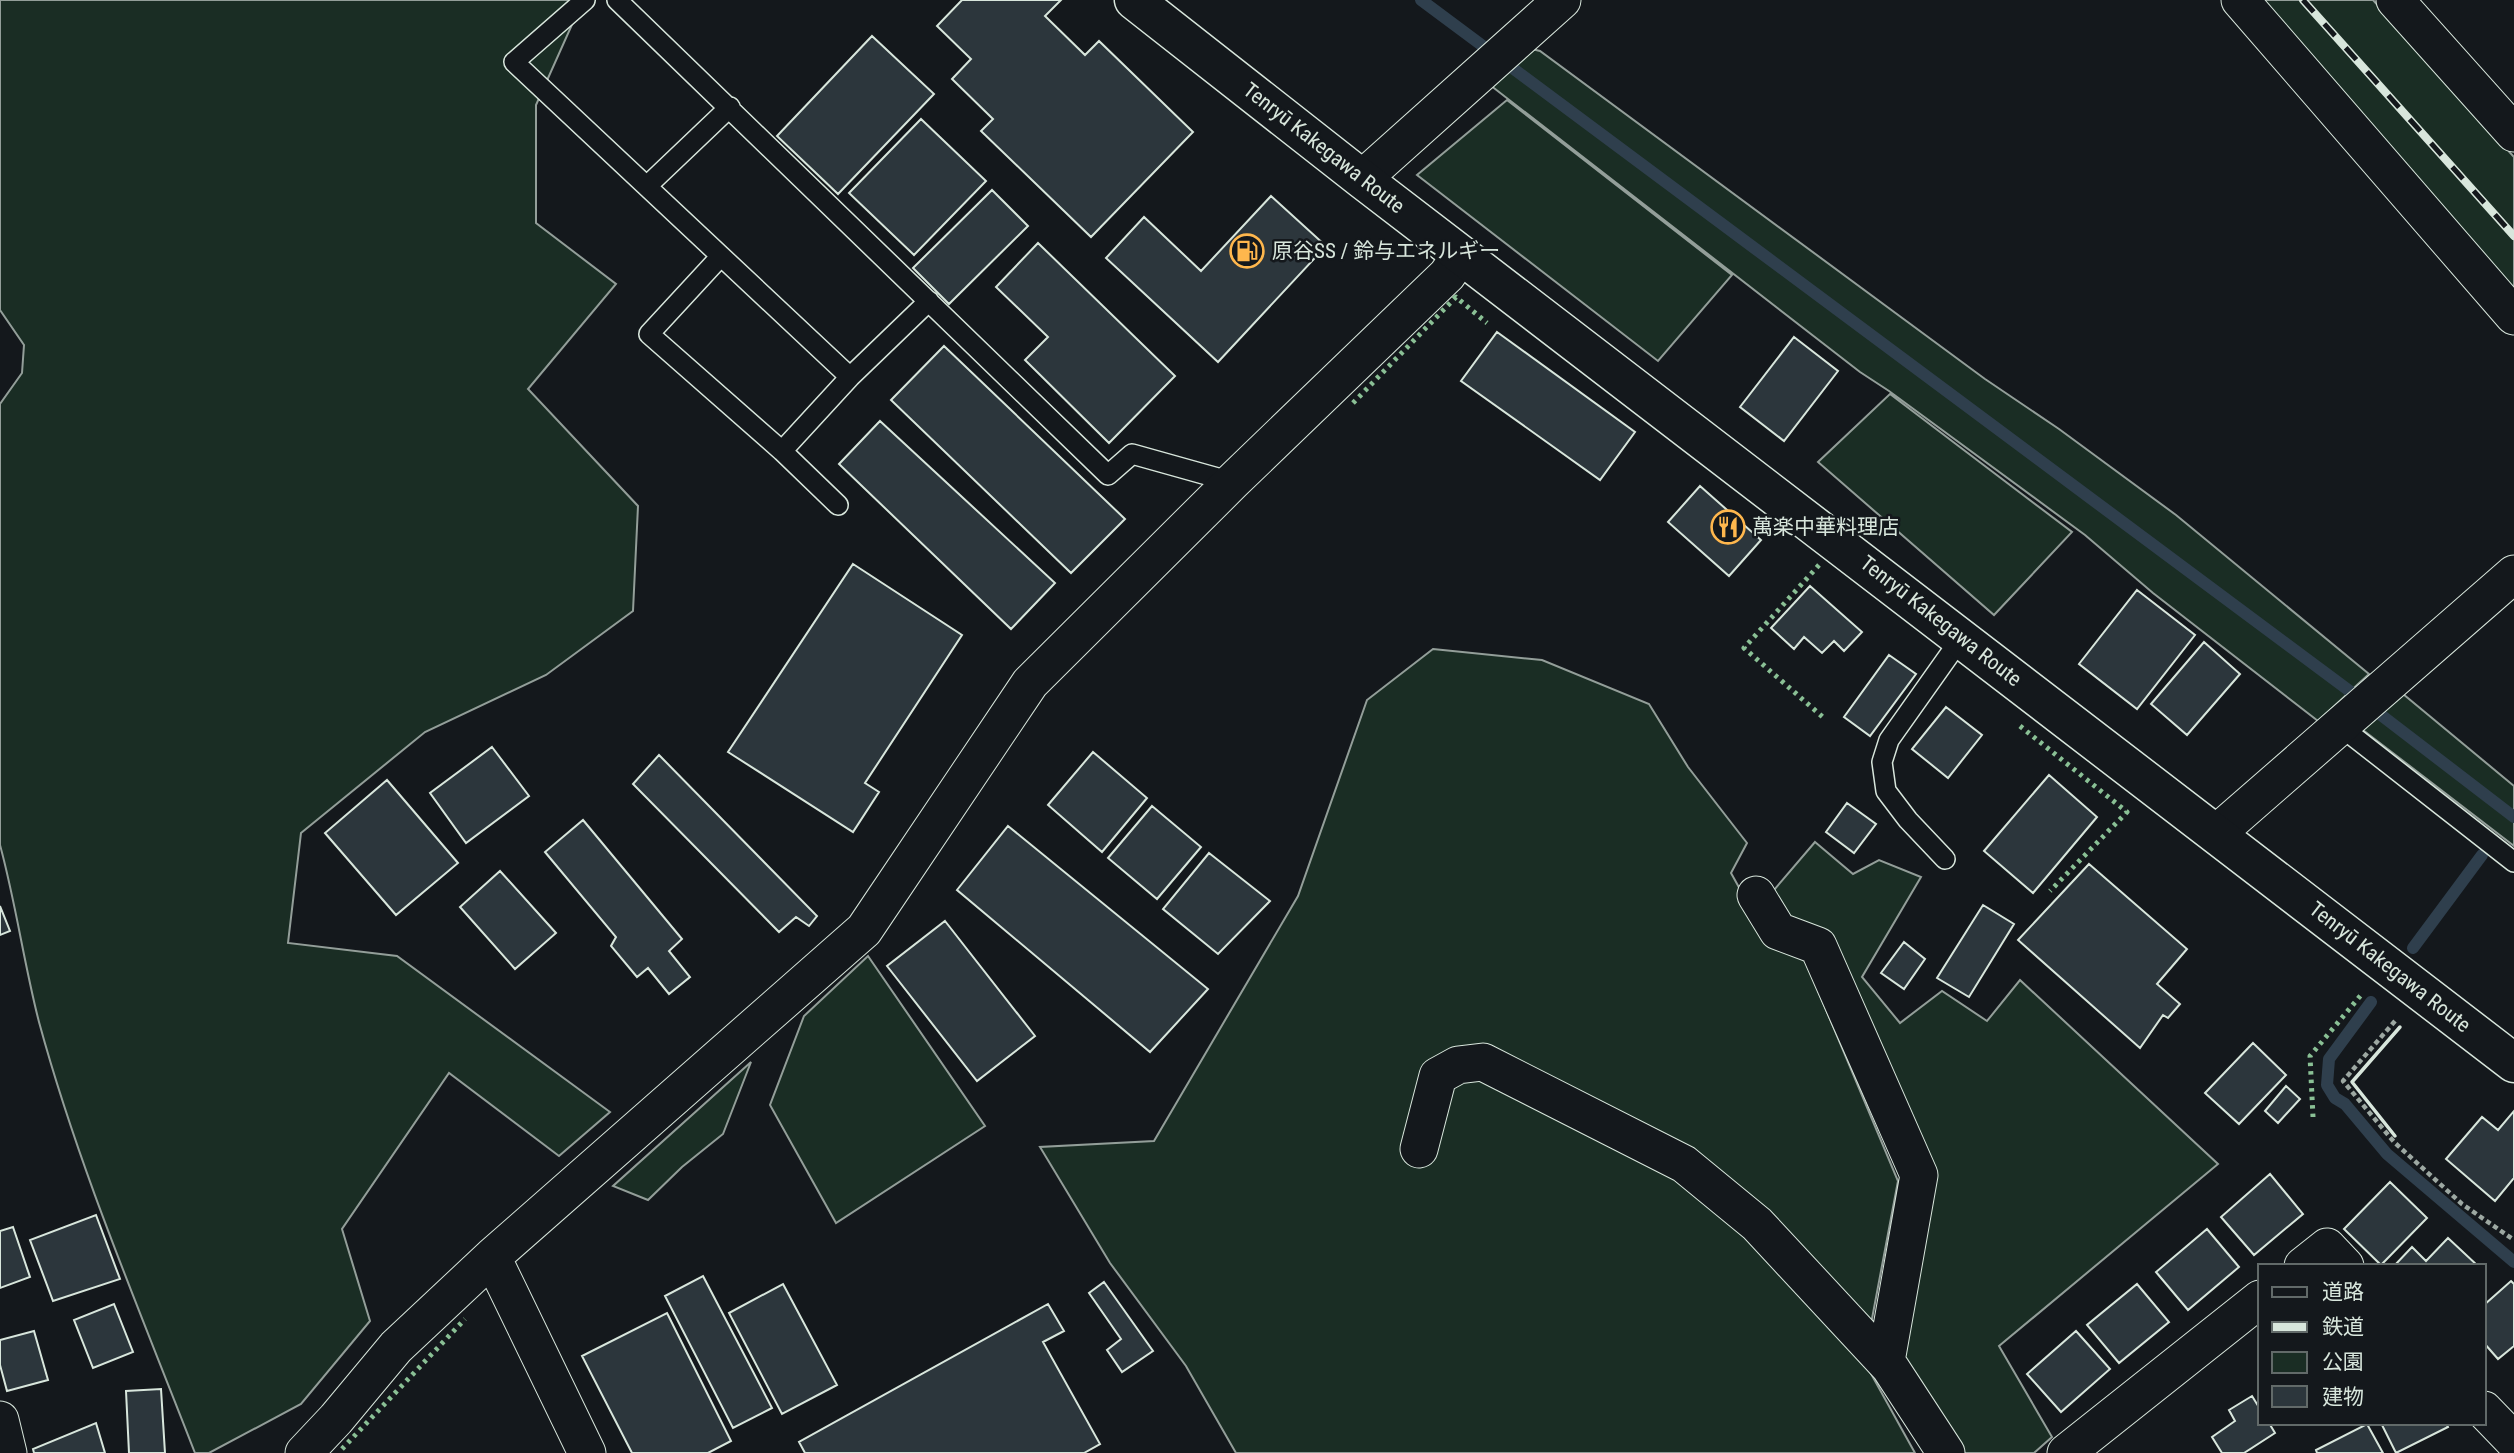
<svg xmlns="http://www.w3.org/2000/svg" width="2514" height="1453" viewBox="0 0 2514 1453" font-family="'Roboto Condensed','Noto Sans JP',sans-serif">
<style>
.green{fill:#1a2d24;stroke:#939e99;stroke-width:2}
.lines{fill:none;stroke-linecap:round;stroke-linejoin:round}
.stream{stroke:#2f3f4d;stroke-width:12}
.building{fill:#2c363c;stroke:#d8e6dc;stroke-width:2}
.lane-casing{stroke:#d8e6dc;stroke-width:22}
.street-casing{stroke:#d8e6dc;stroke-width:39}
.primary-casing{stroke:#d8e6dc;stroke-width:41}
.path{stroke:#9da8a2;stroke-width:4.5;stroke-dasharray:5 3.5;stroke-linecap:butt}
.lane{stroke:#14181c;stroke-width:19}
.street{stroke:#14181c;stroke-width:37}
.primary{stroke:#14181c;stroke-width:38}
.rail-casing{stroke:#d8e6dc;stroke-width:8}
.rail{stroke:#14181c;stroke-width:5;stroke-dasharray:16;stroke-linecap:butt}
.hedge{stroke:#8ac095;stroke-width:5;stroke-dasharray:3.5 5;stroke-linecap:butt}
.wall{stroke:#d8e6dc;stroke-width:3.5}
.labels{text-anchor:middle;stroke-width:5;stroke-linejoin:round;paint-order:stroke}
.street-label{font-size:21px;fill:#d8e6dc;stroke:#14181c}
.poi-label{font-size:21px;fill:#d8e6dc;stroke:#14181c;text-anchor:start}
</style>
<rect width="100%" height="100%" fill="#14181c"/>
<path class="green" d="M0 0H583L536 105V223L616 284 528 389 638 506 633 611 546 675 425 732 301 833 288 943 397 956 610 1112 559 1156 449 1073 342 1229 370 1321 301 1404 209 1453H195C140 1311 79 1169 39 1022 24 964 16 904 0 845V404L22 373 24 345 0 310Z
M2253 0H2373L2514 157V297Z
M1528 48 1540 51 1985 379 2059 429 2176 515 2369 674 2318 721 2153 593 2085 535 1889 391 1860 372 1490 85Z
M1507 100 1732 275 1658 361 1417 175Z
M1890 394 2072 532 1994 615 1818 462Z
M1433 649 1542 660 1649 704 1688 767 1747 843 1731 873 1761 927 1806 962 1898 1181 1864 1361 1915 1453H1236L1186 1366 1110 1263 1040 1147 1154 1141 1298 896 1367 700Z
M2397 689 2514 786V846L2359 727Z
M1815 842 1853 874 1879 860 1921 877 1862 977 1900 1023 1942 991 1987 1021 2020 980 2218 1164 1999 1346 2052 1437 2034 1453H1946L1886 1361 1924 1158 1818 947 1762 904Z
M868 956 985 1126 836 1223 770 1105 804 1016Z
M751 1062 723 1134 682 1167 648 1200 613 1186Z"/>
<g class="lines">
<path class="stream" d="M1421 0 2351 692 2514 817
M2413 948 2482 855
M2371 1002 2329 1059 2327 1085 2335 1098 2345 1104 2387 1154 2514 1262"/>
</g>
<path class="building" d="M962 0H1061L1045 16 1085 55 1099 41 1193 132 1091 237 981 131 993 119 952 79 971 59 937 26Z
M872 36 934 94 838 194 777 136Z
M921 119 986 181 914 255 849 193Z
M992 190 1028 226 949 304 913 268Z
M1271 196 1326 246 1218 362 1106 258 1144 217 1201 271Z
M1038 243 1175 376 1109 443 1025 360 1048 337 996 287Z
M1497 332 1635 432 1600 480 1461 381Z
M1794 337 1838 371 1784 441 1740 407Z
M944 346 1125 519 1071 573 891 400Z
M880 421 1055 583 1011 629 839 464Z
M1700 486 1761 540 1729 576 1668 522Z
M853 564 962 635 865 783 879 792 853 832 728 752Z
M1810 586 1862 632 1844 651 1834 641 1822 653 1804 637 1794 649 1771 628Z
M2137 590 2195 635 2137 709 2079 664Z
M2204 642 2240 674 2187 735 2151 704Z
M1889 655 1916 674 1870 736 1844 717Z
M1946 707 1982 735 1948 778 1912 749Z
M492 747 529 796 466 843 430 793Z
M1093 752 1147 798 1102 852 1048 805Z
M659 755 817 916 809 926 796 917 779 932 633 784Z
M2049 775 2097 817 2033 893 1984 851Z
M387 780 458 863 396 915 325 833Z
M1847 803 1876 824 1854 853 1826 832Z
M1152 806 1201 847 1157 899 1108 858Z
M583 820 682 939 669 951 690 977 669 994 648 968 637 977 611 946 616 937 545 852Z
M1008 826 1208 989 1150 1052 957 890Z
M1209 853 1270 901 1218 954 1163 909Z
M2089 864 2187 949 2157 984 2180 1004 2168 1018 2163 1015 2140 1048 2018 940Z
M500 871 556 933 515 969 460 907Z
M1983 905 2014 924 1969 997 1937 978Z
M0 906 10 931 0 935Z
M945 921 1035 1036 977 1081 887 966Z
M1904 942 1925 959 1904 989 1881 973Z
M2253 1043 2286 1075 2239 1124 2205 1093Z
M2286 1086 2300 1099 2278 1123 2265 1111Z
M2514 1111V1178L2495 1201 2446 1159 2482 1117 2498 1130Z
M2270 1174 2303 1214 2254 1255 2221 1217Z
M2390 1182 2427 1218 2381 1265 2344 1229Z
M96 1215 120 1279 53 1301 30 1240Z
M13 1227 30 1277 0 1288V1231Z
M2207 1229 2239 1267 2188 1310 2156 1272Z
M2448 1238 2478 1266H2394L2412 1247 2426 1261Z
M703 1276 772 1408 733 1428 665 1296Z
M2511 1281 2514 1284V1346L2498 1359 2484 1343V1305Z
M1104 1282 1153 1351 1122 1372 1107 1350 1121 1339 1089 1293Z
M783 1284 837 1385 782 1414 729 1313Z
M2137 1284 2169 1322 2119 1363 2087 1325Z
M114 1304 133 1352 93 1368 74 1320Z
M1048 1304 1064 1331 1043 1342 1100 1444 1084 1453H805L799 1442Z
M667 1313 731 1441 708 1453H632L582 1356Z
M34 1331 48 1380 7 1391 0 1365V1340Z
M2076 1331 2110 1369 2061 1412 2027 1374Z
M161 1389 165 1453H129L126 1391Z
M2252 1396 2260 1409V1423H2269L2275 1433 2244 1453H2222L2212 1437 2235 1421 2229 1410Z
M96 1423 105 1453H34L33 1449Z
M2381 1423H2446L2448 1427 2396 1453Z
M2367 1424 2383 1453H2317L2316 1450Z"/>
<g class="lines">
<defs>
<path id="lane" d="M585 0 514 62 850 377 929 301
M617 0 1108 475 1132 454 1232 482
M647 186 730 107
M721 256 649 334 782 451 850 377
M782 451 838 505
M2340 726 2514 862
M1945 859 1908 820 1886 791 1882 762 1889 740 1962 637"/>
<path id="street" d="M2240 0 2514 316
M2395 0 2514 133
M1362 179 1562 0
M2216 834 2514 574
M1756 895 1778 931 1818 946 1919 1175 1886 1361 1946 1453
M1419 1149 1438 1076 1458 1065 1483 1062 1684 1164 1757 1224 1889 1366
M492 1257 587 1453
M2303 1266 2327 1247 2345 1266
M2484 1410 2514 1441
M0 1420 8 1453
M304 1453 336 1419 396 1347 492 1257 864 930 1030 683 1232 482 1447 275 1461 255
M2066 1453 2260 1299"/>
<path id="primary" d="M1134 0 1362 179 2514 1063"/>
</defs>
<use href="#lane" class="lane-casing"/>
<use href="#street" class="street-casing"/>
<use href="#primary" class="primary-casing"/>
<path class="path" d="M2395 1021 2343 1081 2394 1142 2462 1204 2514 1240"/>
<use href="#lane" class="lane"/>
<use href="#street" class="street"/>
<use href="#primary" class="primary"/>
<defs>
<path id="rail" d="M2303 0 2514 236"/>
</defs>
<use href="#rail" class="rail-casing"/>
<use href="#rail" class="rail"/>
<path class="hedge" d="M1353 403 1456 297 1487 323
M1819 565 1744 648 1825 719
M2020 726 2127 812 2050 891
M2313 1117 2310 1056 2361 995
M342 1449 465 1319"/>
<path class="wall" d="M2395 1136 2352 1082 2400 1027"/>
</g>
<defs>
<symbol id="fuel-ring" viewBox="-11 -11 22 22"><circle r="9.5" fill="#14181c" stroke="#ffb74d" stroke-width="1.5"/><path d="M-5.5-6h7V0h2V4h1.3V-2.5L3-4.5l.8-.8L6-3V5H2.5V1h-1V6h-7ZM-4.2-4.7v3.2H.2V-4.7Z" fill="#ffb74d"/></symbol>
<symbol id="restaurant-ring" viewBox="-11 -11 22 22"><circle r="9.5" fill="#14181c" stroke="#ffb74d" stroke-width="1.5"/><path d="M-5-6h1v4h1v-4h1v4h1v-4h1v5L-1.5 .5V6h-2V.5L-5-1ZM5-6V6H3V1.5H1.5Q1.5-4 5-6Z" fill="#ffb74d"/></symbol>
</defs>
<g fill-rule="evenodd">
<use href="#fuel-ring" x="1228" y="232" width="38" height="38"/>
<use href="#restaurant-ring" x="1709" y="508" width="38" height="38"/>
</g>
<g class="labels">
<g class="street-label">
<text transform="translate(1324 148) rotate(38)" y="7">Tenryū Kakegawa Route</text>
<text transform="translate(1941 621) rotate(38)" y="7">Tenryū Kakegawa Route</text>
<text transform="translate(2390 967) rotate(38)" y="7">Tenryū Kakegawa Route</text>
</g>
<g class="poi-label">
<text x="1272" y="258">原谷SS / 鈴与エネルギー</text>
<text x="1752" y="534">萬楽中華料理店</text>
</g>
</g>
<rect x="2258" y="1264" width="228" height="161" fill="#14181c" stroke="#626a69" stroke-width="2"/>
<rect x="2272" y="1287" width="35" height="10" fill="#14181c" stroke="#626a69" stroke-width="2"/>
<text x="2322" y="1299" font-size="21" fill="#d8e6dc">道路</text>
<rect x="2272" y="1322" width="35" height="10" fill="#d8e6dc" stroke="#626a69" stroke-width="2"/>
<text x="2322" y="1334" font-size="21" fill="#d8e6dc">鉄道</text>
<rect x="2272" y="1352" width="35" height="21" fill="#1a2d24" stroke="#626a69" stroke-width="2"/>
<text x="2322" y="1369" font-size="21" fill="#d8e6dc">公園</text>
<rect x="2272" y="1386" width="35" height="21" fill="#2c363c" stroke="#626a69" stroke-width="2"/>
<text x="2322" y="1404" font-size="21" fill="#d8e6dc">建物</text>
</svg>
